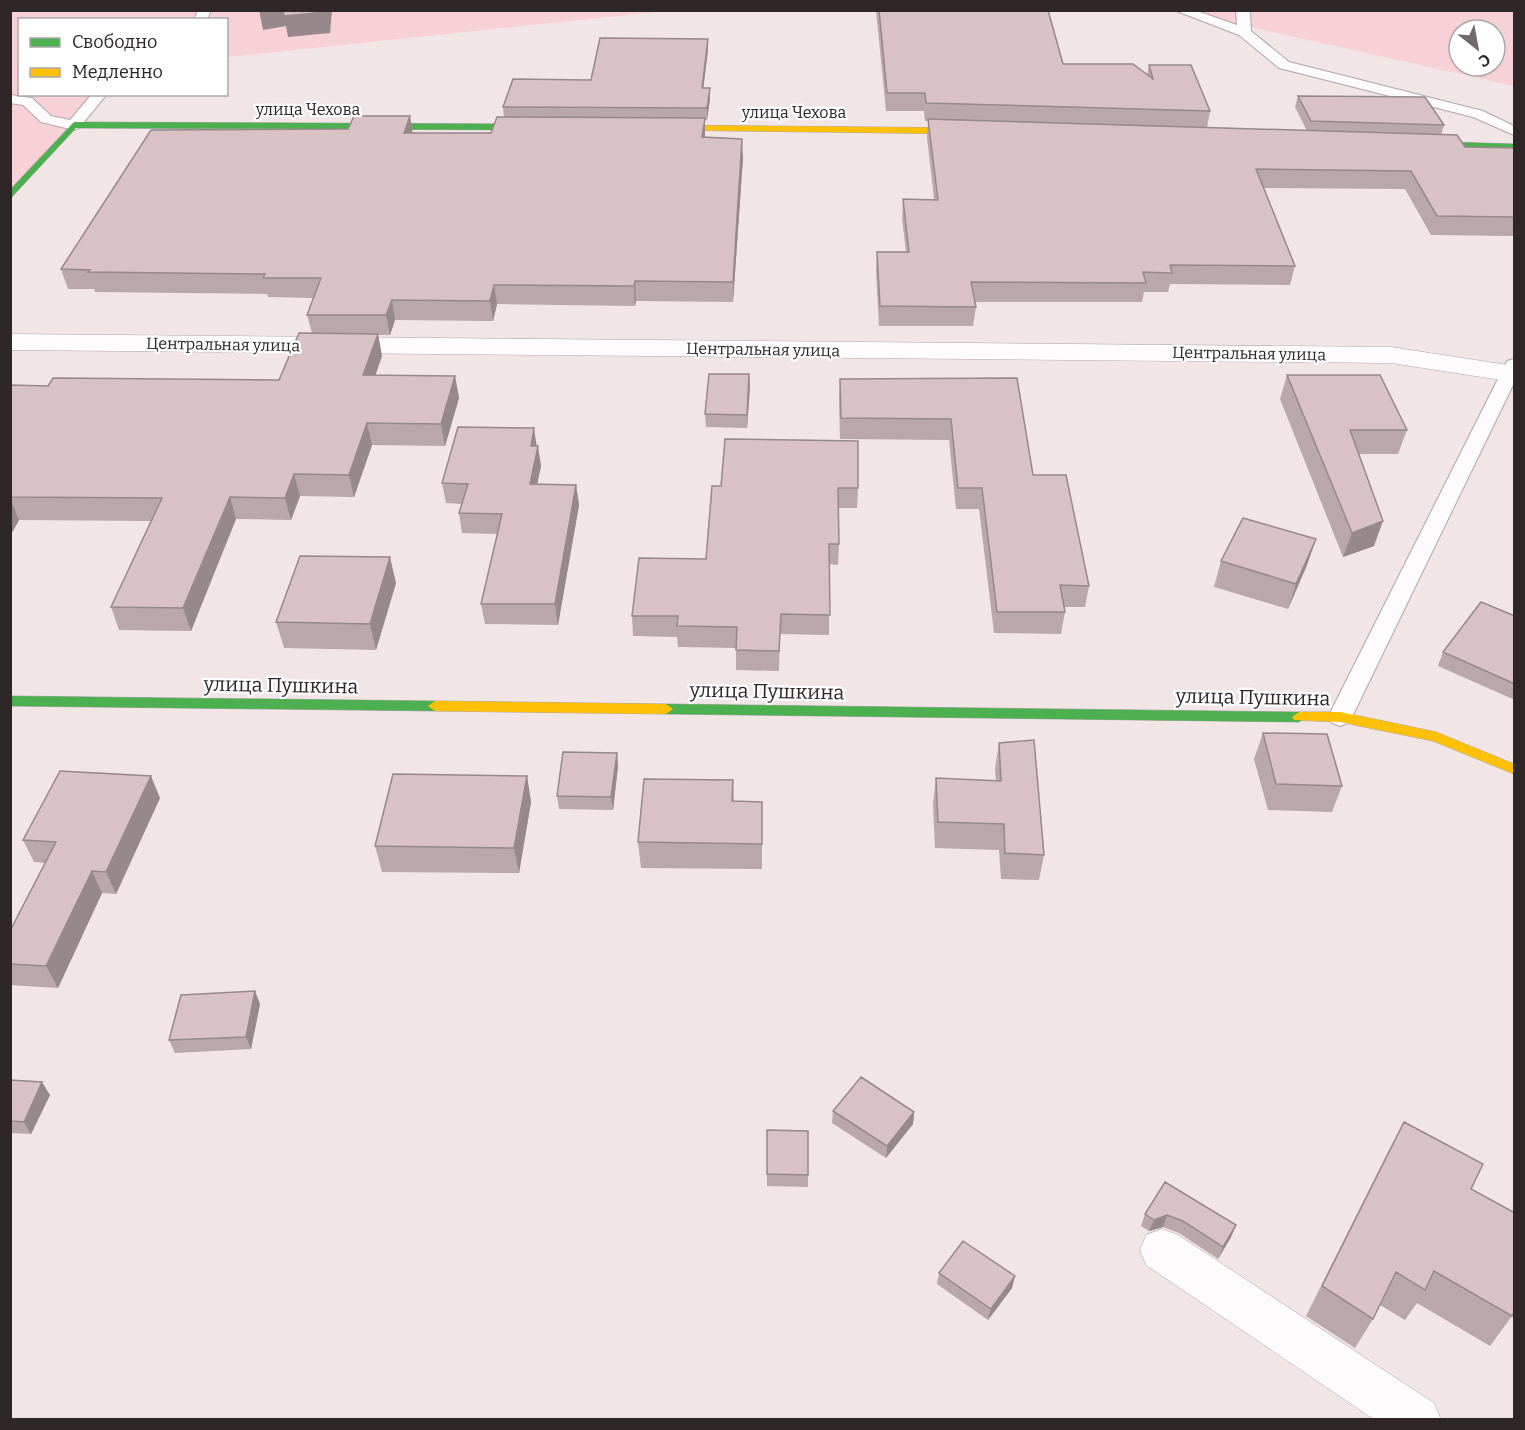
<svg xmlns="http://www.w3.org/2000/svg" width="1525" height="1430" viewBox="0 0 1525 1430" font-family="Bitter,serif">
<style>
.green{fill:#f8d1d6;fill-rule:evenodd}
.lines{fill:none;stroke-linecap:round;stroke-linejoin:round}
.lane-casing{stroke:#b0a6a7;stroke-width:2}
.street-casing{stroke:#b0a6a7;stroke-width:1}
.fast-casing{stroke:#b0a6a7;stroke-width:1}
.slow-casing{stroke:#b0a6a7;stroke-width:1}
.lane{fill:#fdfbfb;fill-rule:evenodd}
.street{fill:#fdfbfb;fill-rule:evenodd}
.fast{fill:#4caf50;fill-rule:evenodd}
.slow{fill:#ffc107;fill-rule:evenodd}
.wall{fill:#baa7a9}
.shaded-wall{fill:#97888a}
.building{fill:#d8c2c5;stroke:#97888a;stroke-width:1.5}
.labels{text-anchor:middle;stroke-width:4.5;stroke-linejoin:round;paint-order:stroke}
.far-street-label{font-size:16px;fill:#2e2627;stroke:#fff}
.street-label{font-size:20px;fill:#2e2627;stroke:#fff}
</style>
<rect width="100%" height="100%" fill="#f1e5e6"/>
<path class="green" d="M11 11H666L227 57 226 20H20V94L94 95 11 194Z
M1178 11H1514V86ZM1459 30H1495V66H1459Z"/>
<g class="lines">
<defs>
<path id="lane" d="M198 10H211L207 20H194Z
M1174 10H1194L1237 25 1236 10H1250L1251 31 1289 62 1483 111 1514 126V135L1473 117 1279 68 1239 35Z
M92 94H107L79 128 74 130 41 122 23 105 10 103V95L32 98 51 116 70 120Z
M1514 359V383L1352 717 1348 723 1340 726 1332 723 1328 717 1505 365 1507 361Z"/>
<path id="street" d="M10 334 1391 347 1514 366V382L1391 363 10 350Z
M1162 1229 1178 1235 1434 1403 1441 1420H1375L1146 1265 1140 1250 1146 1235Z"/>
<path id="fast" d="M74 122 538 124 542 127 538 130 76 128 10 199V190Z
M1420 141 1514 144V149L1417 146 1416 144Z
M10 696 435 701 442 706 435 711 10 706Z
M666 704 1299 712 1306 717 1299 722 666 714 659 709Z"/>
<path id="slow" d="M662 125 973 128 977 131 973 134 659 130 658 128Z
M435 701 666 704 673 709 666 714 435 711 428 706Z
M1299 712H1340L1436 732 1514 764V774L1433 741 1340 722 1294 720 1292 717Z"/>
</defs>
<use href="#lane" class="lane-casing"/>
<use href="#street" class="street-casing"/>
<use href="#fast" class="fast-casing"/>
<use href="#slow" class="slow-casing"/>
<use href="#lane" class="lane"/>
<use href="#street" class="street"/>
<use href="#fast" class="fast"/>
<use href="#slow" class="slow"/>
</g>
<path class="wall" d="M876 10H1048L1063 64 1147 75 1149 65 1210 111 1207 128 1307 131 1295 107 1298 96 1444 125 1441 135 1465 147 1515 148V236L1431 235 1405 189 1263 188 1295 266 1290 285 1170 284 1168 292H1144L1142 302H975L976 307 973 326H879L876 271 877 252H906L902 218 903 199H934L927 137 928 121H925L924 111H886Z
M708 39V50L703 88 710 99 707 120H705V137L743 158 733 302 636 301 635 306 497 304 493 321 395 320 390 335H378L382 356 375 375 455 376 459 398 445 446 372 445 354 497 300 496 291 520 236 519 191 631 119 630 111 607 151 521 19 520 10 536V385L48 386 279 380 312 333 307 315 314 298 268 297 267 294 95 292 94 289H68L61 269 413 133H491L504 117 503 107 591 80Z
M1287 375 1407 430 1398 454H1359L1374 546 1343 557 1280 399Z
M1017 378 1033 475 1089 586 1085 607H1064L1065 612 1061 634 994 633 979 509H956L949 440 840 439 839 400 840 379Z
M750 386 747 428 706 427 705 414Z
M536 446 541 466 537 484 576 485 579 505 558 625 485 624 481 604 497 534 462 533 459 513 462 504 446 503 442 483Z
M712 486 858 488 857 508H838L839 544 838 565 829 564V635L780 634 779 671 736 670V648L678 647 677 637 633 636 632 616 706 559Z
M1316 539 1307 565 1288 609 1214 587 1221 561Z
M396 583 376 650 284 648 276 622Z
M1515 616V700L1438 666 1443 652Z
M1263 733 1342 786 1332 812 1268 810 1254 759Z
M999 743 1044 855 1039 880 1001 879 999 850 935 848 933 804 936 778 996 781 995 769Z
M617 753 618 766 613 810 559 809 557 796Z
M527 776 531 802 519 873 382 872 375 846Z
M733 780 734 801 762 827V869L641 868 638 842Z
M160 798 116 894 102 893 58 988 10 985V931L45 863 34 862 23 840Z
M260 1004 251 1049 175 1053 169 1040Z
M10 1080 50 1095 31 1134 10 1133Z
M833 1111 914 1112 913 1124 886 1158 832 1123Z
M1404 1122 1471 1189 1512 1316 1490 1346 1417 1303 1405 1320 1380 1305 1373 1319 1355 1348 1306 1316 1387 1154Z
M767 1130 808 1175V1187L767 1186Z
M1165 1182 1236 1225 1231 1237 1218 1259 1179 1233 1163 1227 1149 1231 1141 1226 1145 1214Z
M939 1273 1015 1276 1012 1288 988 1320 937 1284Z"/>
<path class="shaded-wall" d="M259 10H332L330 33 288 37 286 26 263 30Z
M708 39V50L702 99V88Z
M710 88V99L707 120V108Z
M410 116 413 135 404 133Z
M705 118V136L702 156V137Z
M742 139 743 158 733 302V282Z
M635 281 636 301 635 306 634 286Z
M494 285 497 304 493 321 490 301Z
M392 300 395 320 390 335 386 315Z
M378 334 382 356 368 397 363 375Z
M749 374 750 386 747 428V415Z
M455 376 459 398 445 446 441 424Z
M367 423 372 445 354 497 349 475Z
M534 428 537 448 531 446Z
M538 446 541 466 533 504 530 484Z
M294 474 300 496 291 520 285 498Z
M576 485 579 505 558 625 555 604Z
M230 497 236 519 191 631 183 608Z
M10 499 19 520 10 536Z
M1383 521 1374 546 1343 557 1352 533Z
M1316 539 1307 565 1288 609 1296 584Z
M390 557 396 583 376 650 370 624Z
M617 753 618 766 613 810 611 797Z
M151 776 160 798 116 894 106 872Z
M527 776 531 802 519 873 514 848Z
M92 871 102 893 58 988 46 966Z
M255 991 260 1004 251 1049 246 1037Z
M42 1082 50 1095 31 1134 24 1122Z
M914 1112 913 1124 886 1158 887 1146Z
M1167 1215 1163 1227 1149 1231 1154 1220Z
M1236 1225 1231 1237 1218 1259 1223 1247Z
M1015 1276 1012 1288 988 1320 991 1309Z"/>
<path class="building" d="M283 10H326V12L284 16Z
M879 10H1048L1063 64H1133L1153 79 1149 65H1191L1210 111 926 103 925 93H887Z
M600 38 708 39 702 88H710L707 108 503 107 513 79 591 80Z
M1298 96 1425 97 1444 125 1311 121Z
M354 116H410L404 133H491L497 117 705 118 702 137 742 139 733 282 635 281 634 286 494 285 490 301 392 300 386 315H307L321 278H263L265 274 88 272 90 270 61 269 151 130 348 129Z
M928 119 1457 135 1465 147 1515 148V217L1437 216 1411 171 1256 169 1295 266 1170 265 1172 273 1143 272 1146 283 971 282 976 307 880 306 877 252H909L903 199 938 200Z
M299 333 378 334 363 375 455 376 441 424 367 423 349 475 294 474 285 498 230 497 183 608 111 607 162 498 10 497V385L48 386 53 378 279 380Z
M709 374H749L747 415 705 414Z
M1287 375H1380L1407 430H1350L1383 521 1352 533Z
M1017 378 1033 475H1066L1089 586 1060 585 1065 612H997L982 488H958L951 419 841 418 840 379Z
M458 427 534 428 531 446H538L530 484 576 485 555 604H481L502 514 459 513 468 484 442 483Z
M725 439 858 441V488H838L839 544H829L830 615 781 614 779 651 736 650 737 627 677 626 678 616H632L639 558 706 559 712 486H721Z
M1243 518 1316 539 1296 584 1221 561Z
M300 556 390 557 370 624 276 622Z
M1481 602 1515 616V684L1443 652Z
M1263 733 1327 734 1342 786 1276 784Z
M1034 740 1044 855 1005 853 1004 824 938 822 936 778 1001 781 999 743Z
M563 752 617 753 611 797 557 796Z
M60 771 151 776 106 872 92 871 46 966 10 964V931L56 842 23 840Z
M393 774 527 776 514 848 375 846Z
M644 779 733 780 732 801 762 802V844L638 842Z
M255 991 246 1037 169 1040 181 995Z
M861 1077 914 1112 887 1146 833 1111Z
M10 1080 42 1082 24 1122 10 1121Z
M1404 1122 1483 1164 1471 1189 1515 1213V1311L1512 1316 1434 1271 1425 1290 1396 1272 1373 1319 1322 1286Z
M767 1130 808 1131V1175L767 1174Z
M1165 1182 1236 1225 1223 1247 1183 1221 1167 1215 1154 1220 1145 1214Z
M963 1241 1015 1276 991 1309 939 1273Z"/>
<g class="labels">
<g class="far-street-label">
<text x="308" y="115">улица Чехова</text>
<text x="794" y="118">улица Чехова</text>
<text transform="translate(223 344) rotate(1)" y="6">Центральная улица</text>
<text transform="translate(763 349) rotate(1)" y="6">Центральная улица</text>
<text transform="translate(1249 353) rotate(1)" y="6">Центральная улица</text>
</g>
<g class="street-label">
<text transform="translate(281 685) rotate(1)" y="7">улица Пушкина</text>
<text transform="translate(767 691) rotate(1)" y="7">улица Пушкина</text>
<text transform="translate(1253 697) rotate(1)" y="7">улица Пушкина</text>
</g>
</g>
<rect width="1525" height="1430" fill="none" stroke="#2e2627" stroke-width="24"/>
<rect x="18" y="18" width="210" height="78" fill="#ffffff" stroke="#aba8a9" stroke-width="1.5"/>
<rect x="30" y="38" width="30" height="9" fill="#4caf50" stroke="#aba8a9" stroke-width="1.5"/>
<text x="72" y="48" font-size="18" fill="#2e2627">Свободно</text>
<rect x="30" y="68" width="30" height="9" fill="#ffc107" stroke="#aba8a9" stroke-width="1.5"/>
<text x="72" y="78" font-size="18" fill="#2e2627">Медленно</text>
<g transform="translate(1477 48) rotate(149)"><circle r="28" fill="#ffffff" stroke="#aba8a9" stroke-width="1.5"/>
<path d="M0-4.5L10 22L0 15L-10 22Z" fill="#72696a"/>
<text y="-9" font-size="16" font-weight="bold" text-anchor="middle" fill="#2e2627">С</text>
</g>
</svg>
